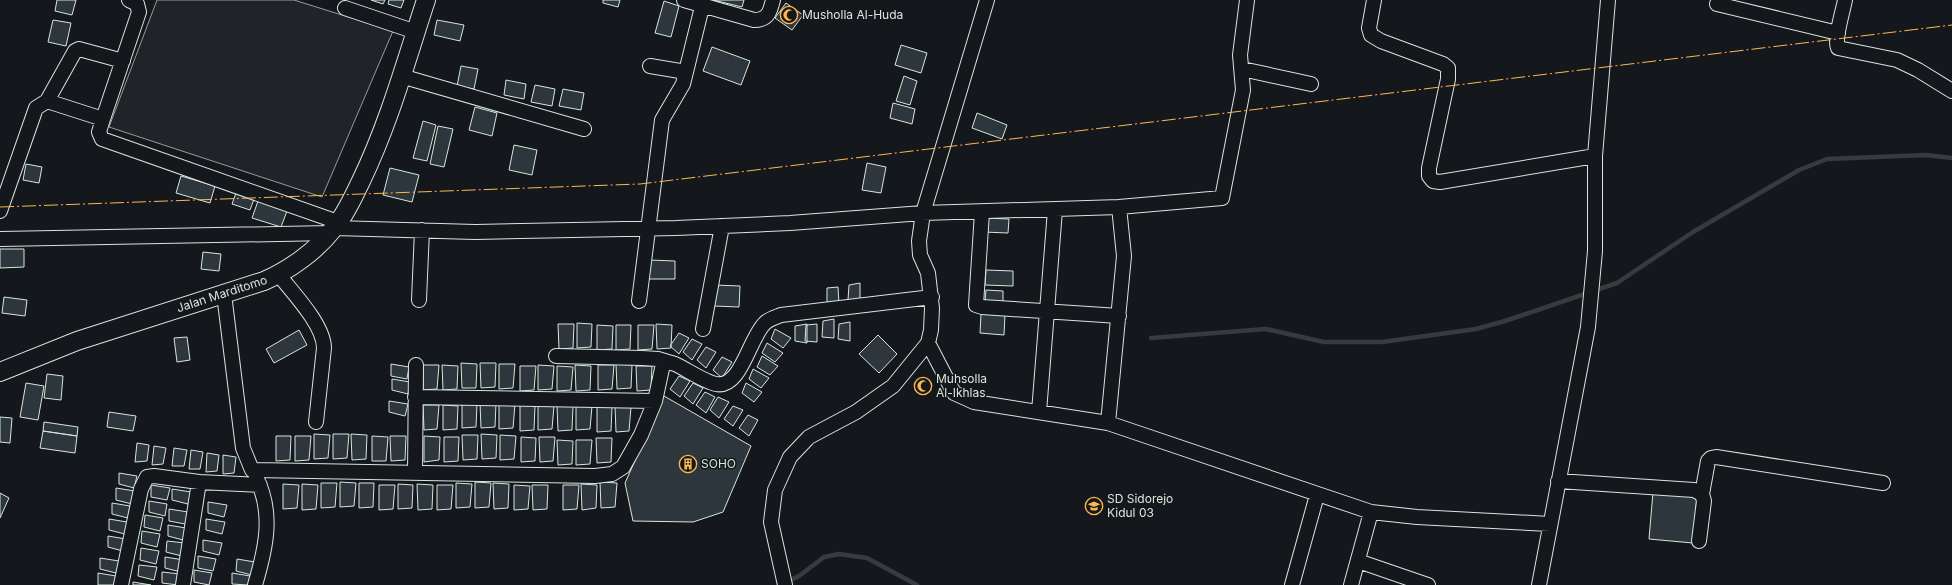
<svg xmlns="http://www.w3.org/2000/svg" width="1952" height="585" viewBox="0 0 1952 585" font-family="Inter,sans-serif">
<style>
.green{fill:#202428;stroke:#939e99}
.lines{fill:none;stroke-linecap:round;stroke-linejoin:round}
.stream{stroke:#363b3e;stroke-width:4.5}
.building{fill:#2c363c;stroke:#d8e6dc}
.minor-casing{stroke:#d8e6dc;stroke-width:16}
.tertiary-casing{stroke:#d8e6dc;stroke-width:20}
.minor{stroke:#14181c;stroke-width:14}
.tertiary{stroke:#14181c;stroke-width:18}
.power{stroke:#ffb74d;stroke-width:1;stroke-dasharray:14 3 2 3;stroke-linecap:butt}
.labels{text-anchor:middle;stroke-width:3;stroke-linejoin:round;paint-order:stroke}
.poi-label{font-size:12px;fill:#d8e6dc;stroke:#14181c;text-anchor:start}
.street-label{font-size:12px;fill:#d8e6dc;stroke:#14181c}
</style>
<rect width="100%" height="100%" fill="#14181c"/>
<path class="green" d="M157 0H294L393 31 322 197 109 127Z"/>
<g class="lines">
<path class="stream" d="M1151 338 1266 329 1324 342H1382L1476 329 1505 321 1617 283 1693 232 1799 170 1827 159 1926 155 1952 158
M787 582 799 576 824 557 839 554 867 558 917 585"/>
</g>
<path class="building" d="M57 0H76L72 15 55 11Z
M371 0H385L383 4Z
M389 0H404L401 8 388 4Z
M603 0H620L618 7 603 3Z
M713 0H744L742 7Z
M664 1 679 6 671 37 655 33Z
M786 3 803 15 792 30 775 18Z
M53 20 71 23 66 46 48 42Z
M437 20 464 25 460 41 434 35Z
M901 45 927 53 921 73 895 65Z
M712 47 750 61 741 85 703 71Z
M461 66 478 69 474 89 457 86Z
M904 76 917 81 910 105 896 101Z
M506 80 526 84 524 99 504 95Z
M535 85 555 89 552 106 531 102Z
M563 89 584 93 581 110 559 106Z
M893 103 915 109 912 124 890 118Z
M475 107 497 113 492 136 469 130Z
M977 113 1007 125 1002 139 972 128Z
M423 121 436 125 427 161 413 158Z
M438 126 453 129 444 167 430 164Z
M514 145 537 150 532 175 509 170Z
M867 163 886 167 881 193 862 190Z
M26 164 42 167 39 183 23 180Z
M390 168 419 175 412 202 383 195Z
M181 176 215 186 210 203 176 193Z
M236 193 254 199 250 210 232 204Z
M258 201 287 211 281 227 252 218Z
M984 218 1009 219 1008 233 983 232Z
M0 249H24V267L0 268Z
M203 252 221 254 219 271 201 269Z
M649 260 675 261V279H649Z
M986 270 1013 271V286L985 285Z
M860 283V302L848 300 849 285Z
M715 285 740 286 739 307 714 306Z
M838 287 839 305 827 304V288Z
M986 290 1003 291V303L985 302Z
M4 297 27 300 25 316 2 313Z
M981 314 1005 315 1004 335 980 333Z
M834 319V338L822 337 823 321Z
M850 322V341L838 339 839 324Z
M577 323 592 324 591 347 577 348Z
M558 324H574L573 348 559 349Z
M656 324 672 325 671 348 657 349Z
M807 324V343L795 341V326Z
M817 324V342L805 341 806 325Z
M597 325 613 326 612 349 597 350Z
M616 325H631L630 349 616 350Z
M638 325H654L652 349 638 350Z
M775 329 791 338 783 348 771 339Z
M299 330 307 345 274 363 266 349Z
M679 333 689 338 679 354 670 346Z
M878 335 897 354 879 373 859 354Z
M187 337 190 360 177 362 174 338Z
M692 339 702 344 692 360 683 352Z
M767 343 783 353 775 362 762 353Z
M706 347 716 352 706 368 697 360Z
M762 356 778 366 770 375 757 367Z
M722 357 732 362 722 378 713 370Z
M461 363 477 364 476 388H462Z
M480 363H496L495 387 481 388Z
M391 364 409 367 407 379 391 376Z
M499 364H515L513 388 499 389Z
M616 364 632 365 631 388 617 389Z
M423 365H439L437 389 423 390Z
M442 365 458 366 457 389 443 390Z
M538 365 554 366 552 389 538 390Z
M575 365 591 366 590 390 576 391Z
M598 365H614L612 389 598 390Z
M520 366H536L534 390 520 391Z
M557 366 573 367 571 390 557 391Z
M636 366H652L651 390 637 391Z
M753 369 769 378 761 388 749 379Z
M47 374 63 376 61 400 44 398Z
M679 376 690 381 680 397 670 389Z
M392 379 410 382 408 394 392 390Z
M26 383 44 386 38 420 20 417Z
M693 383 703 388 693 404 684 396Z
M746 383 762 392 754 402 742 393Z
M705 392 715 397 706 413 696 405Z
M664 396 751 446 723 512 693 522 633 521 625 483Z
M718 397 729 402 719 418 710 410Z
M389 401 408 404 405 416 389 412Z
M462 403 477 404 476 427 462 428Z
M480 403H496L495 427 481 428Z
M499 404H515L513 428 499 429Z
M423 405H439L437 429 424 430Z
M443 405 458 406 457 429 443 430Z
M520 405 535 406 534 430 520 431Z
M538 405 554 406 552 429 538 430Z
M576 405 592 406 590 429 576 430Z
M557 406H573L572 430 558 431Z
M615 406 631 407 629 431 616 432Z
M733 406 743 410 733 426 724 419Z
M597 407H612L611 431 597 432Z
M109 412 136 416 133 431 107 427Z
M748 415 758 420 749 436 739 428Z
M0 417 12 418 10 443 0 442Z
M44 422 78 427 77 436 43 431Z
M43 431 77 436 75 453 40 448Z
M314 434 330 435 328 458 314 459Z
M333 434H349L347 458 333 459Z
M351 434 367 435 366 459 352 460Z
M481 434 497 435 496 458 482 459Z
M462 435H478L477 459 463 460Z
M500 435 516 436 514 459 500 460Z
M276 436H291L290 460 276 461Z
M295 436H311L309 460 295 461Z
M372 436 388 437 386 461H372Z
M390 436H406L405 460 391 461Z
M424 436 440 437 439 460 424 462Z
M444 437H459L458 461 444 462Z
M521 437 536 438 535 461 521 462Z
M539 437H555L553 461 540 462Z
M596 438H612L611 462 597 463Z
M557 440 573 441 572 464 558 465Z
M576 440H592L590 464 576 465Z
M137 443 149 445 147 461 135 462Z
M154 446 166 448 163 464 152 465Z
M174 448 187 450 184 466H172Z
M191 450 203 452 200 469H189Z
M207 453 219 455 217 471 206 472Z
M223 455 236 457 234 473 223 474Z
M119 473 137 476 134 488 119 484Z
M340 482 356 483 354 506 340 507Z
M475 482 491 483 489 507 475 508Z
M600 482 617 483 615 507 601 508Z
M321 483H337L335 507 321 508Z
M359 483H374L373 507 359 508Z
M456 483 472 484 470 507 456 508Z
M493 483 509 484 508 508 494 509Z
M283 484 299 485 297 508 283 509Z
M302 484 318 485 316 509 302 510Z
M398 484 413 485 412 508 398 509Z
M417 484 433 485 432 509 418 510Z
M581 484 597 485 596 508 582 510Z
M151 485 170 488 167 500 151 497Z
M379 485H395L393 509 379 510Z
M437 485H453L451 509 437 510Z
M514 485 530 486 528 509 514 510Z
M532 485H548L547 509 533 510Z
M563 485H579L577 509 563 510Z
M116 488 135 491 132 504 116 500Z
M172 489 191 492 188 504 172 500Z
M1653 492 1697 495 1693 543 1649 539Z
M0 493 9 498 0 518Z
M149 501 167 504 165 516 149 512Z
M208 502 227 505 224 517 208 513Z
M112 503 130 506 128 518 112 514Z
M169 509 188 512 185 524 169 521Z
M145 515 163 518 160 531 144 527Z
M109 519 127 522 125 534 109 530Z
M206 519 225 522 222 534 206 530Z
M168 525 186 528 183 540 168 536Z
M142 531 160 534 157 547 141 543Z
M108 536 126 539 123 551 108 547Z
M203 540 222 543 219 555 203 551Z
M167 541 185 543 182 556 166 552Z
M141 548 159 551 156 564 140 560Z
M198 556 216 559 213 571 198 568Z
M165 557 184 560 181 572 165 568Z
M100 558 119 561 116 573 100 569Z
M237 559 255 562 252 575 236 571Z
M139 565 157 567 154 580 138 576Z
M194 570 212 573 209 585 194 582Z
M162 572 180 574 178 585 162 583Z
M98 573 116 576 114 585H98Z
M232 573 250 576 248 585 232 584Z
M133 582 151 585H133Z"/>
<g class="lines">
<defs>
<path id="minor" d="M129 0 137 4 139 12 103 119 99 132 102 139 338 222
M684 0 754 20C768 20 770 12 773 0
M1374 0 1369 28 1371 35 1381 41 1443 64 1448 68V79L1429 168V176L1433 181 1440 182 1595 156
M1845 0C1843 11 1834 39 1838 48L1897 60 1918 70 1952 91
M1717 4 1838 33
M345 8 416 32
M650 66 686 72
M1242 69 1311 84
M401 76 584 129
M47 101 103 119
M1119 207 1222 198 1243 90 1240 55 1247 0
M0 211 36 108 47 101 75 51 79 49 123 61
M982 212 976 305 982 307 1119 316
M335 228 475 232 676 228 790 223 923 213 1119 207 1124 256 1108 423
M0 239 330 233
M279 275C293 293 324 325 324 348L316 422
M224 294 243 448 252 470 595 476 612 474 623 467 641 435 655 401 663 364 668 362 675 364C686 369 705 382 716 384 741 389 749 338 765 323 769 319 776 317 781 315L932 297
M419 300 422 230
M639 301 662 120 683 84 702 7
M703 329 722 226
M928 343 954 393 974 402 1108 423 1371 512 1417 517 1550 524
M556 356 642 358 658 359 668 362
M415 397 655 401
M1039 412 1055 210
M415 473 416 365
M1558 481 1694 490 1702 494 1704 501 1699 541
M1702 494 1708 461 1711 458 1716 457 1883 483
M1358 561 1428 585
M121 585 141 489 147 477 154 476 199 482 260 485
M183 585 199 482
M255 585C266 548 274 513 256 477
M785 585 771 522 775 490 790 457 809 437 856 412 893 386 928 343 931 330 932 308 928 273 920 255 919 241 923 213 987 0
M1292 585 1317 495
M1351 585 1371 512
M1539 585 1588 327 1595 251V156L1608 0"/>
<path id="tertiary" d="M0 372 77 341 264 281C290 270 317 250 334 228 346 214 353 197 361 181 389 123 406 61 426 0"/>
</defs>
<use href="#minor" class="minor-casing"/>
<use href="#tertiary" class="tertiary-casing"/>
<use href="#minor" class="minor"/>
<use href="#tertiary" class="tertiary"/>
<path class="power" d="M0 207 640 184 1952 25"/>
</g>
<defs>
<symbol id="mosque-ring" viewBox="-11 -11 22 22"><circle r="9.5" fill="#14181c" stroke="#ffb74d" stroke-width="1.5"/><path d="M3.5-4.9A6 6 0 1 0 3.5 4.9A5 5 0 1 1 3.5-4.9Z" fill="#ffb74d"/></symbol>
<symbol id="building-ring" viewBox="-11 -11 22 22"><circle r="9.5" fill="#14181c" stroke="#ffb74d" stroke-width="1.5"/><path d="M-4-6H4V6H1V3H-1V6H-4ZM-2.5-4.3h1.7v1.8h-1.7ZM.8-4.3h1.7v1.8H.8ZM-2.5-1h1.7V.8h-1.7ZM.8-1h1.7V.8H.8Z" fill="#ffb74d"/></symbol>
<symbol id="school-ring" viewBox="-11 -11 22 22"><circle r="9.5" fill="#14181c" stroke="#ffb74d" stroke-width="1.5"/><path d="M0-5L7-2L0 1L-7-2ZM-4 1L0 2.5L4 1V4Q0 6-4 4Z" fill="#ffb74d"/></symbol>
</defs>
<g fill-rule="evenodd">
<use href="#mosque-ring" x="779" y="5" width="20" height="20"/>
<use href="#mosque-ring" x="913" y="376" width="20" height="20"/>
<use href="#building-ring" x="678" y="454" width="20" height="20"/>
<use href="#school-ring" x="1084" y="496" width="20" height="20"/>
</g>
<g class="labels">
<g class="poi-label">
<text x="802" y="19">Musholla Al-Huda</text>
<text x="936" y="383">Muhsolla<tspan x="936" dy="14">Al-Ikhlas</tspan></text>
<text x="701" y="468">SOHO</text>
<text x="1107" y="503">SD Sidorejo<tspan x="1107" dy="14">Kidul 03</tspan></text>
</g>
<g class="street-label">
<text transform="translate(222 294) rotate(-18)" y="4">Jalan Marditomo</text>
</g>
</g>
</svg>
